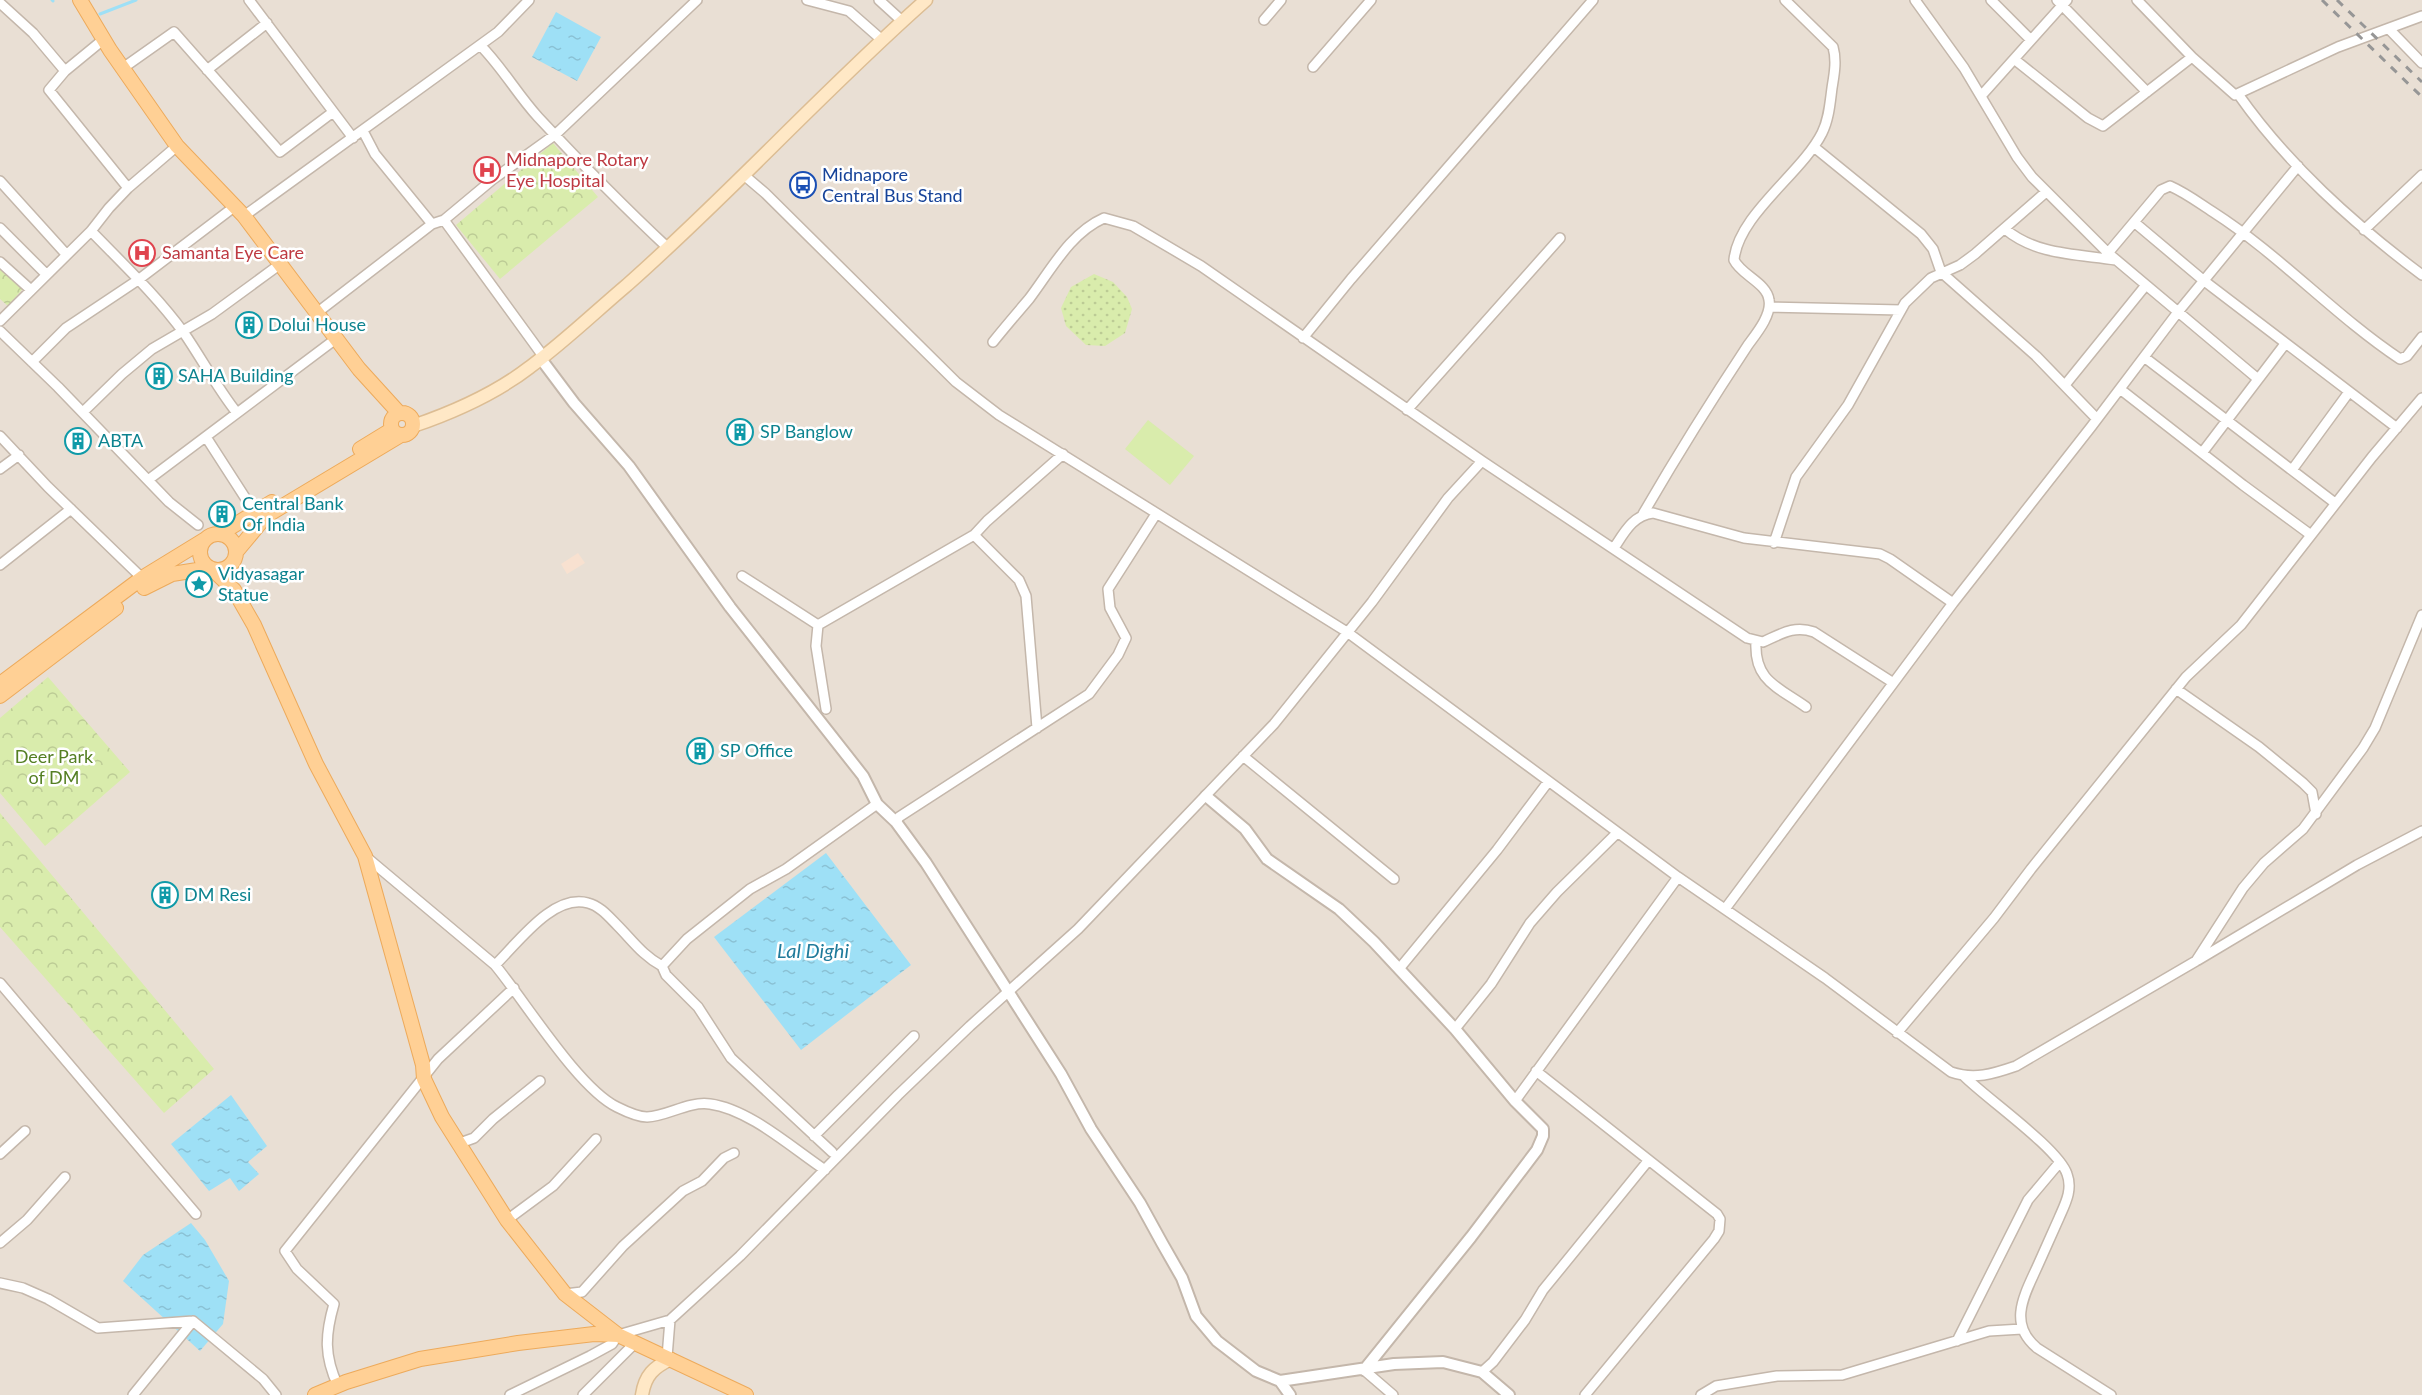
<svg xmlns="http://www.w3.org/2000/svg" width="2422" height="1395" viewBox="0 0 2422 1395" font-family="Lato,sans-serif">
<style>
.residential{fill:#e9dfd4}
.commercial{fill:#f8e1d0}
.grass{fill:url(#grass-dots)}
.park{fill:url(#park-crowns)}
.pitch{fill:#d9ecac}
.water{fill:url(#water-ripples)}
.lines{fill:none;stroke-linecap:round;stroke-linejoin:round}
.stream{stroke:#9ee0f6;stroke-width:3}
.minor-casing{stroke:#c4b7ab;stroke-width:12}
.tertiary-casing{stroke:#c4b7ab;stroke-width:14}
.secondary-casing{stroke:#dcbd94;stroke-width:15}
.primary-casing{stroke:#edaa5b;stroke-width:16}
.minor{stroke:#fff;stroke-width:9}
.tertiary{stroke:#fff;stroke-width:10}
.secondary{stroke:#ffe8c6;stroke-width:12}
.primary{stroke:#ffd095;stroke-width:14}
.rail{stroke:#969696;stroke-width:3;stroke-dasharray:8 8;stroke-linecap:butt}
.labels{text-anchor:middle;stroke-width:5;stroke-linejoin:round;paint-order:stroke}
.health-label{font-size:18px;fill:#be3a42;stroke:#fff;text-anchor:start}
.transit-label{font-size:18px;fill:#164399;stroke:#fff;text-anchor:start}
.culture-label{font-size:18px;fill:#0d838f;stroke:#fff;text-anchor:start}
.park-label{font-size:18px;fill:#547f23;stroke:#fff}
.water-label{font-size:20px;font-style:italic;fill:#217b9b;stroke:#fff}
</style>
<defs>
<pattern id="grass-dots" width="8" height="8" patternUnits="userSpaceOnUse" patternTransform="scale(1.5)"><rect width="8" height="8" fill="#d9ecac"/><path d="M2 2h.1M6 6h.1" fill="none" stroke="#bccb95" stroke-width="1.8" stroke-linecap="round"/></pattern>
<pattern id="park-crowns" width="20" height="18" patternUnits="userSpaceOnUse" patternTransform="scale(1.5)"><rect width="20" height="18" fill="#d9ecac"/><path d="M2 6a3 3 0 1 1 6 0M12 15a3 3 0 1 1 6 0" fill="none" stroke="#bccb95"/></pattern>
<pattern id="water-ripples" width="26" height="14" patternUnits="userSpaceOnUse" patternTransform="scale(1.5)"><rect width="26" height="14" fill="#9ee0f6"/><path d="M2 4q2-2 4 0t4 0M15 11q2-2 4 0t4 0" fill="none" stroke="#8ac1d4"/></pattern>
</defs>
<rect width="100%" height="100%" fill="#f4eee6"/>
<path class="residential" d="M0 0H2422V1395H0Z"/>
<path class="commercial" d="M578 553 585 563 567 574 561 564Z"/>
<path class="grass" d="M1094 274 1113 282 1127 297 1132 309 1125 333 1105 346 1086 345 1066 326 1061 308 1071 287Z"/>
<path class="park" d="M553 143 598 197 500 279 456 225Z
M0 261 26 285 8 306 0 299Z
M48 677 130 772 45 846 0 793V718Z
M0 813 214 1069 164 1113 0 927Z"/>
<path class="pitch" d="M1148 420 1194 456 1170 485 1125 449Z"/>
<path class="water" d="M556 12 601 37 577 81 532 57Z
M826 853 911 965 801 1050 714 937Z
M231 1095 267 1146 248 1162 259 1174 239 1191 230 1178 209 1191 171 1144Z
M191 1223 205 1240 229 1281 223 1324 200 1351 123 1281 143 1255Z"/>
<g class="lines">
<path class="stream" d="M52 0 53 1
M100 14 136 0"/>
<defs>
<path id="minor" d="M249 0 353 138
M807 0 849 11 882 40
M879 0 902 21
M1915 0 1964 68 2017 157 2032 177 2108 253 2258 379
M1991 0 2031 40
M2057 0 2147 92
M2137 0 2192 57 2235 95 2338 47 2422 16
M0 3 33 33 65 71
M1264 20 1281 0
M2389 29 2422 63
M104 39 65 71 49 90 128 188
M480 45C502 67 517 94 538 117 580 162 623 206 668 248
M2014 59 2088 118 2103 126 2192 57
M1313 67 1371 0
M123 68 174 32 280 152 333 112
M207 70 267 23
M2238 94C2288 165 2353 223 2422 275
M1981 96 2067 0
M363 131 375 154 432 224
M1814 147 1921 234 1933 249 1941 272 2036 356 2097 419
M745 176 765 193 956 382 999 415 1347 632 1678 877 1825 978 1951 1072C1974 1080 1993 1074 2016 1066L2196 961 2243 888 2264 863 2303 829 2363 748 2375 728 2422 615
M0 181 66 254
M244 216 498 32 529 0
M444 220 543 356
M2134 222 2203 280 2397 428
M0 228 46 274
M2005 229C2036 255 2076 254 2116 260
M2364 230 2422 175
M91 231C122 263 157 296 184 333 202 359 217 388 237 413
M2108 253 2161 190 2170 186C2186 193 2199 203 2213 212 2280 255 2334 315 2400 359L2407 356 2422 337
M0 262 31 290
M1769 307 1901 310
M318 312 432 224 444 220 492 180 556 134 697 0
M0 321 91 231 109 208 128 188 177 146
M0 331 58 387 169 502 198 525
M1303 338 1351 279 1593 0
M993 342C1005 327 1017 313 1029 299 1051 270 1070 233 1104 218L1133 226 1201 266 1482 461 1747 638 1763 642C1781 634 1794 625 1814 632L1892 682
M2144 357 2335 503
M32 362 66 328 138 280 234 207
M2065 385 2146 285
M2120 389 2243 485 2311 535
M1407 410 1560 238
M83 412 122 374 152 349 212 314 279 265
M0 436 48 487 142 578
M206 437 255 513
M2202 453 2285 344
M0 469 19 455
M2292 470 2349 392
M148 480 337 338
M1643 514C1676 457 1711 401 1748 345 1756 334 1772 315 1769 300 1767 283 1741 275 1734 260 1738 215 1802 173 1822 133 1829 119 1830 103 1832 88 1834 75 1837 61 1833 47L1785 0
M1774 543 1796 477 1848 405 1905 303 1931 278 1960 265 1975 254 2046 192
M1614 548C1624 533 1633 515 1653 513L1744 538 1880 554 1890 559 1953 603
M0 565 71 509
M742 576 818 625
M1756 642C1754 681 1778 687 1806 707
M2176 689 2259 747 2303 783 2312 792 2316 814
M826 709 816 646 818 625 974 535
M1037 728 1026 596 1019 580 974 535 987 521 1063 454
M1243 756 1394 879
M896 822 899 817 1089 694 1118 655 1126 638 1110 608 1108 589 1156 514
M365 856 495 965C517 944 553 893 588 903 600 906 609 917 617 925 632 940 643 956 662 966
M1725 909 1953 603 2091 427 2178 312 2298 166
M2198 960 2357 865 2422 831
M495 965C525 1001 578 1088 617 1107 625 1111 638 1117 647 1117 668 1116 688 1101 710 1104 749 1109 792 1148 825 1170
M1399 969 1497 850 1548 782
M0 983 196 1214
M1455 1029 1491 984 1530 923 1557 892 1617 833
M1897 1033 1994 918 2031 869 2186 677 2241 625 2372 457 2422 398
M1536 1071 1717 1214 1720 1219 1719 1231 1714 1239 1585 1395
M1964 1076C1987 1099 2058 1148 2067 1174 2073 1190 2065 1204 2059 1218 2052 1234 2045 1249 2038 1265 2025 1294 2007 1323 2037 1348L2111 1395
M1515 1101 1678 877
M814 1136 914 1036
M460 1143 474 1138 493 1119 540 1081
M832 1152 731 1058 698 1007 666 975 662 966 687 939 750 889 786 869 877 804
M0 1154 25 1131
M507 1220 553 1186 596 1139
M0 1243 27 1220 65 1177
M0 1283 23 1288 48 1299 98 1328 193 1321 263 1379 276 1395
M565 1294 582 1292 623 1246 683 1191 702 1181 724 1158 734 1153
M1957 1341 2028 1200 2060 1162
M667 1357 670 1320
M1364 1370 1393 1395
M1482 1372 1493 1362 1525 1320 1543 1290 1648 1161
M338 1386C324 1356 325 1335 334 1304L297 1269 285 1251 438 1059 514 988
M133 1395 193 1321
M510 1395 590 1356 612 1344 618 1335 670 1320 740 1256 898 1095 970 1026 1078 929 1274 724 1372 602 1448 498 1482 461
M583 1395 636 1342
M1701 1395 1716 1386 1777 1376 1842 1375 1989 1331 2022 1329"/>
<path id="tertiary" d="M541 359 574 403 629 466 730 607 863 776 877 804 896 822 926 863 1061 1074 1091 1129 1140 1203 1162 1243 1182 1278 1196 1316 1217 1341 1256 1371 1280 1381 1290 1395
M1206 796 1245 829 1267 859 1339 909 1374 942 1455 1029 1515 1101 1543 1129V1136L1537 1150 1471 1237 1364 1370
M1280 1381 1394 1364 1443 1362 1482 1372 1509 1395"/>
<path id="secondary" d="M413 426C454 412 495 394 530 367 564 342 595 312 627 285 730 194 823 91 926 0
M642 1395C645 1375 654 1367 671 1359"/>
<path id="primary" d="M80 0 110 50 177 146 244 216 359 369 399 413
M391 424a11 11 0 1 1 22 0a11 11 0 1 1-22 0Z
M360 449 391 430
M220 534 272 502
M200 552a18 18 0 1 1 36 0a18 18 0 1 1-36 0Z
M236 552 266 516 401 435
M212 569 234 590 254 625 316 764 365 856 423 1065 424 1079 442 1117 507 1220 565 1294 618 1335 746 1395
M144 588 172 574 210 568
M0 684 142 578 204 540
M0 696 116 608
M315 1395 346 1382 420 1359 518 1343 594 1334 618 1335"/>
</defs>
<use href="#minor" class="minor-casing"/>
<use href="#tertiary" class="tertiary-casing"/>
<use href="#secondary" class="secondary-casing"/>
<use href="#primary" class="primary-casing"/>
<use href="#minor" class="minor"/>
<use href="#tertiary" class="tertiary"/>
<use href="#secondary" class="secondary"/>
<use href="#primary" class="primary"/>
<path class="rail" d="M2322 0 2422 97
M2337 0 2422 82"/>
</g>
<defs>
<symbol id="hospital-ring" viewBox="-11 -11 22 22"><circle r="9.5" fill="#fff" stroke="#e0444e" stroke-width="1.5"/><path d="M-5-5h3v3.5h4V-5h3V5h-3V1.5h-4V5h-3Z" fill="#e0444e"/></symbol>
<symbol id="bus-ring" viewBox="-11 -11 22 22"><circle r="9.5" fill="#fff" stroke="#1a4fb4" stroke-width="1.5"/><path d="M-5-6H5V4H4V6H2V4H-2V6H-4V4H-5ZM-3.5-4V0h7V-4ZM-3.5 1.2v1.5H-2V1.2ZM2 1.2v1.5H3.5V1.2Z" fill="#1a4fb4"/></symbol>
<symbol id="building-ring" viewBox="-11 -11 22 22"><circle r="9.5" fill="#fff" stroke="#0f9aa8" stroke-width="1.5"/><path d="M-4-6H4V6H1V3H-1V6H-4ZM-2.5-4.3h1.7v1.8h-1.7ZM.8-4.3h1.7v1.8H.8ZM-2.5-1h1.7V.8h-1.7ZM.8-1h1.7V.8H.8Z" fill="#0f9aa8"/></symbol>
<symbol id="sight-ring" viewBox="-11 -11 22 22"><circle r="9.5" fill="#fff" stroke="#0f9aa8" stroke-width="1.5"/><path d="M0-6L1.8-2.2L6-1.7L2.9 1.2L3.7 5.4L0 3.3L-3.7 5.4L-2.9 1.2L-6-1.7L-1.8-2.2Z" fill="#0f9aa8"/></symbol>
</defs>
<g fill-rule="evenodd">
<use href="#hospital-ring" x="472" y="155" width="30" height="30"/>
<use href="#bus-ring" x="788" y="170" width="30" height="30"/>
<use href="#hospital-ring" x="127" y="238" width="30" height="30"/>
<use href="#building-ring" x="234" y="310" width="30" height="30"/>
<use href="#building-ring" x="144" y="361" width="30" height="30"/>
<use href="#building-ring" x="725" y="417" width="30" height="30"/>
<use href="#building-ring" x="63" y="426" width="30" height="30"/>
<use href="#building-ring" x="207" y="499" width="30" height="30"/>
<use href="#sight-ring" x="184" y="569" width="30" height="30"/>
<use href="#building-ring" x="685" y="736" width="30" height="30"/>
<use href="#building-ring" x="150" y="880" width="30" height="30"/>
</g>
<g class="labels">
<g class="health-label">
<text x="506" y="166">Midnapore Rotary<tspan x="506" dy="21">Eye Hospital</tspan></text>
<text x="162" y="259">Samanta Eye Care</text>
</g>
<g class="transit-label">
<text x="822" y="181">Midnapore<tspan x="822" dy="21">Central Bus Stand</tspan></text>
</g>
<g class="culture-label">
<text x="268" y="331">Dolui House</text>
<text x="178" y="382">SAHA Building</text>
<text x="760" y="438">SP Banglow</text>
<text x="98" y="447">ABTA</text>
<text x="242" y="510">Central Bank<tspan x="242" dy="21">Of India</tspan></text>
<text x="218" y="580">Vidyasagar<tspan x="218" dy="21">Statue</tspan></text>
<text x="720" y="757">SP Office</text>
<text x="184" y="901">DM Resi</text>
</g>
<g class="park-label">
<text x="54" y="763">Deer Park<tspan x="54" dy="21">of DM</tspan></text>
</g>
<g class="water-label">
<text x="813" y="958">Lal Dighi</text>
</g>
</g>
</svg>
